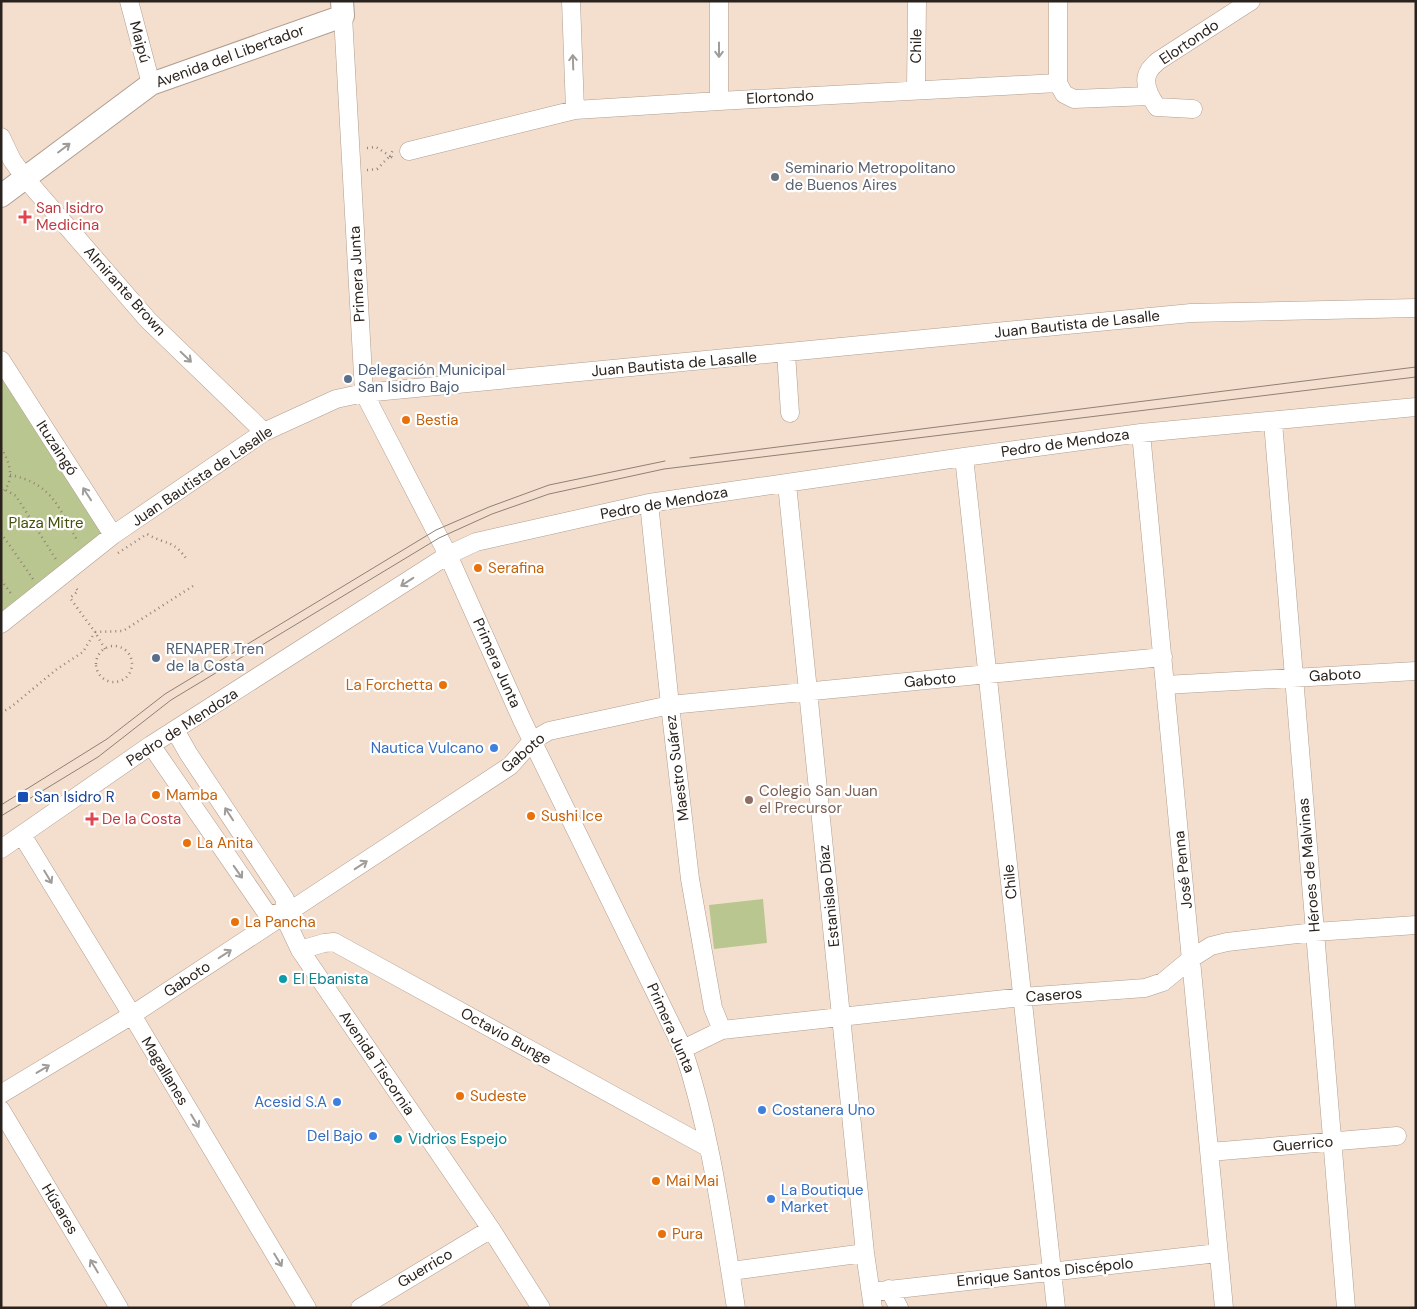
<svg xmlns="http://www.w3.org/2000/svg" width="1417" height="1309" viewBox="0 0 1417 1309" font-family="'DM Sans',sans-serif">
<style>
.green{fill:#b9c68f}
.lines{fill:none;stroke-linecap:round;stroke-linejoin:round}
.minor-casing{stroke:#b19d8e;stroke-width:19}
.major-casing{stroke:#b19d8e;stroke-width:24}
.path{stroke:#918277;stroke-width:2.5;stroke-dasharray:1 4;stroke-linecap:butt}
.minor{stroke:#fff;stroke-width:18}
.major{stroke:#fff;stroke-width:22}
.tram{stroke:#8f8075;stroke-width:1}
.oneway{stroke:#9f9c99}
.worship-dot{fill:#6b7280;stroke:#fff;stroke-width:2}
.health-dot{fill:#e0444e;stroke:#fff;stroke-width:2}
.service-dot{fill:#5c6f8a;stroke:#fff;stroke-width:2}
.food-dot{fill:#e8710a;stroke:#fff;stroke-width:2}
.shop-dot{fill:#3f7fe0;stroke:#fff;stroke-width:2}
.transit-dot{fill:#1a4fb4;stroke:#fff;stroke-width:2}
.education-dot{fill:#8d6e63;stroke:#fff;stroke-width:2}
.culture-dot{fill:#0f9aa8;stroke:#fff;stroke-width:2}
.labels{text-anchor:middle;stroke-width:4.5;stroke-linejoin:round;paint-order:stroke}
.street-label{font-size:15px;fill:#2a221c;stroke:#fff}
.worship-label{font-size:15px;fill:#5b616d;stroke:#fff;text-anchor:start}
.health-label{font-size:15px;fill:#be3a42;stroke:#fff;text-anchor:start}
.service-label{font-size:15px;fill:#4e5e75;stroke:#fff;text-anchor:start}
.food-label{font-size:15px;fill:#c56008;stroke:#fff;text-anchor:start}
.park-label{font-size:15px;fill:#44500b;stroke:#fff}
.shop-label{font-size:15px;fill:#366cbe;stroke:#fff;text-anchor:end}
.education-label{font-size:15px;fill:#785e54;stroke:#fff;text-anchor:start}
.transit-label{font-size:15px;fill:#164399;stroke:#fff;text-anchor:start}
.culture-label{font-size:15px;fill:#0d838f;stroke:#fff;text-anchor:start}
</style>
<rect width="100%" height="100%" fill="#f4dfcf"/>
<path class="green" d="M1 372 104 534 1 613Z
M763 899 767 943 714 949 709 905Z"/>
<g class="lines">
<defs>
<path id="minor" d="M129 1 151 84
M571 1 575 110
M719 1V101
M343 16 364 393 448 555 522 720 683 1049C711 1133 722 1221 736 1308
M1058 83V1
M916 90 917 1
M1193 109 1157 107C1150 97 1142 82 1149 71 1151 67 1155 64 1158 61L1251 1
M1 137 12 160 25 178 148 320 264 432
M409 151 575 110 719 101 1058 83 1064 94 1074 99 1149 96
M786 353 790 413
M1 360 113 535
M1273 422 1346 1308
M1141 433 1224 1308
M964 457 1056 1308
M787 484 865 1253 873 1308
M649 503 670 705 690 879 713 1008 722 1030
M1 624 113 535 264 432 336 399 364 393 1191 313 1416 308
M1165 685 1416 671
M175 730 188 753 285 899 284 916 300 950 491 1229 541 1308
M151 745 266 912 284 916
M22 835 132 1015 307 1308
M1 849 151 745 448 555 476 542 649 503 964 457 1141 433 1416 407
M300 950 324 943 334 942 709 1148
M683 1049 722 1030 1022 997 1145 988 1163 982 1192 958 1211 946 1227 942 1315 932 1416 925
M1 1094 132 1015 510 766 533 740 549 731 670 705 1163 657
M1 1110 119 1308
M1210 1152 1397 1136
M731 1271 865 1253
M889 1289 899 1308
M871 1292 1218 1253
M360 1308 491 1229"/>
<path id="major" d="M1 196 151 84 343 16 342 1"/>
</defs>
<use href="#minor" class="minor-casing"/>
<use href="#major" class="major-casing"/>
<path class="path" d="M367 148 376 147 390 156 393 150
M367 170 377 169 390 156 395 159
M1 448C10 463 16 480 1 494
M10 475C52 483 59 508 78 542
M6 490 16 496 57 561
M1 533 33 579
M118 553 147 534C168 546 173 539 188 561
M1 580 12 595
M96 664a18 18 0 1 1 36 0a18 18 0 1 1-36 0Z
M105 649 95 632 123 631 193 586
M1 713 11 707 57 669 83 652 95 632 70 598 78 591 75 586"/>
<use href="#minor" class="minor"/>
<use href="#major" class="major"/>
<path class="tram" d="M690 458 1416 367
M1 805 107 739 165 694 436 530 489 507 549 485 665 461
M1 816 98 757 171 700 439 538 492 514 549 494 664 469 1416 377"/>
</g>
<defs><path id="oneway-shaft" d="M-6 0H5M1.5-3L5.5 0L1.5 3" fill="none" stroke-width="1.6" stroke-linecap="round" stroke-linejoin="round" transform="scale(1.25)"/></defs>
<g class="oneway">
<use href="#oneway-shaft" transform="translate(719 50) rotate(90)"/>
<use href="#oneway-shaft" transform="translate(573 62) rotate(-92)"/>
<use href="#oneway-shaft" transform="translate(64 148) rotate(-37)"/>
<use href="#oneway-shaft" transform="translate(186 357) rotate(44)"/>
<use href="#oneway-shaft" transform="translate(87 494) rotate(-123)"/>
<use href="#oneway-shaft" transform="translate(407 582) rotate(147)"/>
<use href="#oneway-shaft" transform="translate(229 814) rotate(-123)"/>
<use href="#oneway-shaft" transform="translate(361 865) rotate(-33)"/>
<use href="#oneway-shaft" transform="translate(238 872) rotate(55)"/>
<use href="#oneway-shaft" transform="translate(48 877) rotate(59)"/>
<use href="#oneway-shaft" transform="translate(225 954) rotate(-33)"/>
<use href="#oneway-shaft" transform="translate(43 1069) rotate(-31)"/>
<use href="#oneway-shaft" transform="translate(195 1121) rotate(59)"/>
<use href="#oneway-shaft" transform="translate(278 1260) rotate(59)"/>
<use href="#oneway-shaft" transform="translate(94 1266) rotate(-121)"/>
</g>
<circle class="worship-dot" cx="775" cy="177" r="5"/>
<g class="health-dot">
<path d="M22.5 209.5h5v5h5v5h-5v5h-5v-5h-5v-5h5z"/>
<path d="M89.5 811.5h5v5h5v5h-5v5h-5v-5h-5v-5h5z"/>
</g>
<g class="service-dot">
<circle cx="348" cy="379" r="5"/>
<circle cx="156" cy="658" r="5"/>
</g>
<g class="food-dot">
<circle cx="406" cy="420" r="5"/>
<circle cx="478" cy="568" r="5"/>
<circle cx="443" cy="685" r="5"/>
<circle cx="156" cy="795" r="5"/>
<circle cx="531" cy="816" r="5"/>
<circle cx="187" cy="843" r="5"/>
<circle cx="235" cy="922" r="5"/>
<circle cx="460" cy="1096" r="5"/>
<circle cx="656" cy="1181" r="5"/>
<circle cx="662" cy="1234" r="5"/>
</g>
<g class="shop-dot">
<circle cx="494" cy="748" r="5"/>
<circle cx="337" cy="1102" r="5"/>
<circle cx="762" cy="1110" r="5"/>
<circle cx="373" cy="1136" r="5"/>
<circle cx="771" cy="1199" r="5"/>
</g>
<rect class="transit-dot" x="17" y="791" width="12" height="12" rx="2.5"/>
<circle class="education-dot" cx="749" cy="800" r="5"/>
<g class="culture-dot">
<circle cx="283" cy="979" r="5"/>
<circle cx="398" cy="1139" r="5"/>
</g>
<g class="labels">
<g class="street-label">
<text transform="translate(140 42) rotate(75)" y="5">Maipú</text>
<text transform="translate(1189 42) rotate(-34)" y="5">Elortondo</text>
<text transform="translate(916 46) rotate(-89)" y="5">Chile</text>
<text transform="translate(230 56) rotate(-20)" y="5">Avenida del Libertador</text>
<text transform="translate(780 97) rotate(-3)" y="5">Elortondo</text>
<text transform="translate(357 274) rotate(-93)" y="5">Primera Junta</text>
<text transform="translate(125 291) rotate(48)" y="5">Almirante Brown</text>
<text transform="translate(1077 324) rotate(-6)" y="5">Juan Bautista de Lasalle</text>
<text transform="translate(674 364) rotate(-5)" y="5">Juan Bautista de Lasalle</text>
<text transform="translate(1065 443) rotate(-8)" y="5">Pedro de Mendoza</text>
<text transform="translate(57 448) rotate(57)" y="5">Ituzaingó</text>
<text transform="translate(202 476) rotate(-34)" y="5">Juan Bautista de Lasalle</text>
<text transform="translate(664 503) rotate(-10)" y="5">Pedro de Mendoza</text>
<text transform="translate(497 663) rotate(66)" y="5">Primera Junta</text>
<text transform="translate(1335 675) rotate(-3)" y="5">Gaboto</text>
<text transform="translate(930 680) rotate(-5)" y="5">Gaboto</text>
<text transform="translate(182 727) rotate(-33)" y="5">Pedro de Mendoza</text>
<text transform="translate(523 753) rotate(-41)" y="5">Gaboto</text>
<text transform="translate(677 768) rotate(-97)" y="5">Maestro Suárez</text>
<text transform="translate(1309 865) rotate(-95)" y="5">Héroes de Malvinas</text>
<text transform="translate(1183 870) rotate(-96)" y="5">José Penna</text>
<text transform="translate(1010 882) rotate(-96)" y="5">Chile</text>
<text transform="translate(829 896) rotate(-96)" y="5">Estanislao Díaz</text>
<text transform="translate(187 979) rotate(-33)" y="5">Gaboto</text>
<text transform="translate(1054 995) rotate(-4)" y="5">Caseros</text>
<text transform="translate(671 1028) rotate(66)" y="5">Primera Junta</text>
<text transform="translate(506 1036) rotate(29)" y="5">Octavio Bunge</text>
<text transform="translate(377 1063) rotate(56)" y="5">Avenida Tiscornia</text>
<text transform="translate(165 1071) rotate(59)" y="5">Magallanes</text>
<text transform="translate(1303 1144) rotate(-5)" y="5">Guerrico</text>
<text transform="translate(60 1209) rotate(59)" y="5">Húsares</text>
<text transform="translate(425 1268) rotate(-31)" y="5">Guerrico</text>
<text transform="translate(1045 1272) rotate(-6)" y="5">Enrique Santos Discépolo</text>
</g>
<g class="worship-label">
<text x="785" y="173">Seminario Metropolitano<tspan x="785" dy="17">de Buenos Aires</tspan></text>
</g>
<g class="health-label">
<text x="36" y="213">San Isidro<tspan x="36" dy="17">Medicina</tspan></text>
<text x="102" y="824">De la Costa</text>
</g>
<g class="service-label">
<text x="358" y="375">Delegación Municipal<tspan x="358" dy="17">San Isidro Bajo</tspan></text>
<text x="166" y="654">RENAPER Tren<tspan x="166" dy="17">de la Costa</tspan></text>
</g>
<g class="food-label">
<text x="416" y="425">Bestia</text>
<text x="488" y="573">Serafina</text>
<text x="433" y="690" text-anchor="end">La Forchetta</text>
<text x="166" y="800">Mamba</text>
<text x="541" y="821">Sushi Ice</text>
<text x="197" y="848">La Anita</text>
<text x="245" y="927">La Pancha</text>
<text x="470" y="1101">Sudeste</text>
<text x="666" y="1186">Mai Mai</text>
<text x="672" y="1239">Pura</text>
</g>
<g class="park-label">
<text x="46" y="528">Plaza Mitre</text>
</g>
<g class="shop-label">
<text x="484" y="753">Nautica Vulcano</text>
<text x="327" y="1107">Acesid S.A</text>
<text x="772" y="1115" text-anchor="start">Costanera Uno</text>
<text x="363" y="1141">Del Bajo</text>
<text x="781" y="1195" text-anchor="start">La Boutique<tspan x="781" dy="17">Market</tspan></text>
</g>
<g class="education-label">
<text x="759" y="796">Colegio San Juan<tspan x="759" dy="17">el Precursor</tspan></text>
</g>
<g class="transit-label">
<text x="34" y="802">San Isidro R</text>
</g>
<g class="culture-label">
<text x="293" y="984">El Ebanista</text>
<text x="408" y="1144">Vidrios Espejo</text>
</g>
</g>
<rect width="1417" height="1309" fill="none" stroke="#2a221c" stroke-width="5"/>
</svg>
